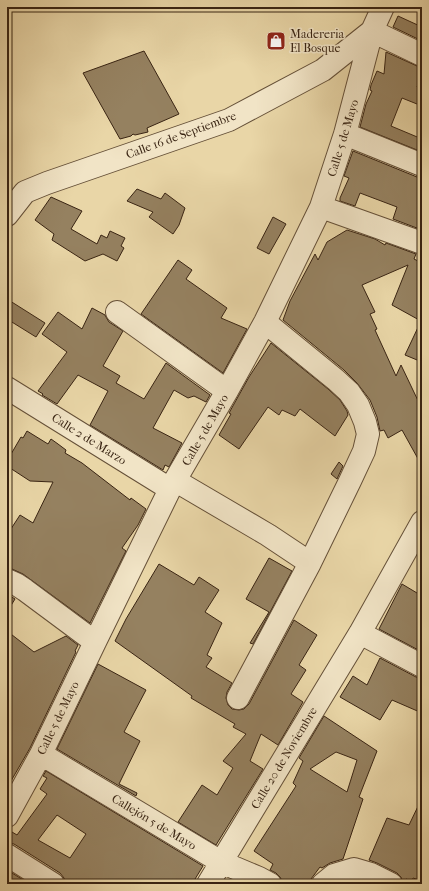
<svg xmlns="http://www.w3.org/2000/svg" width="429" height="891" viewBox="0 0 429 891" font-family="'IM FELL French Canon',serif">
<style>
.building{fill:#958160;stroke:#392413;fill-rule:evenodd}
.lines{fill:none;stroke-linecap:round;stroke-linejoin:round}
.minor-casing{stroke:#655038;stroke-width:24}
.minor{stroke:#f1e4c6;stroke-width:22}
.labels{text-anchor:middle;stroke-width:3;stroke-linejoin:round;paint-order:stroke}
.poi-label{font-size:12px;fill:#392413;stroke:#f1e4c6;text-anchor:start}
.street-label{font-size:12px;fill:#392413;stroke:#f1e4c6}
</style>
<rect width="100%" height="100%" fill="#e9d6a7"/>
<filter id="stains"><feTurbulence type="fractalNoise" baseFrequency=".005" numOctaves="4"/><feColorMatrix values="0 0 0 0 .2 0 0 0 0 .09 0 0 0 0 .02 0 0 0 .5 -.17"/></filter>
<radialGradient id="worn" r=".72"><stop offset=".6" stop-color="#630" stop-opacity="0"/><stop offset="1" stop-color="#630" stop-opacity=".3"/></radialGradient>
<path class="building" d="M398 16 422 27V41L393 27Z
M144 51 179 114 147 128 148 132 135 135 133 134 131 136 120 139 83 73Z
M386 52 417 66 422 67V74L417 87 422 89V106L402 98 391 126 422 139V152L360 127 366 104 372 91 370 90 371 85 377 71 384 74Z
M353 151 417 177H422V230L393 219 397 207 360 193 355 206 340 201V198L349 178 344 176Z
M137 189 161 199 165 193 185 208 179 225 173 234 149 217 153 212 127 201Z
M51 197 82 211 71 229 97 244 101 235 107 238 110 231 125 238 121 246 124 248 117 261 103 254 85 261 52 240 54 234 35 220Z
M273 217 286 224 269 254 257 248Z
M347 230 375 239 385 245 386 243 416 254 414 259 422 263V362L405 355 421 321 392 305 408 265 362 285 375 312 370 314 377 329 375 330 396 376 401 365 422 409V466L402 430 388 438 384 430 380 431 377 417 370 400 357 383 344 370 283 320 290 301 315 254 318 260 327 242Z
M178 260 192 270 186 279 227 308 221 318 247 329 223 373 141 314Z
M7 299 45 323 36 337 7 319Z
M92 308 105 315 106 317 109 322 123 331 103 366 120 376 116 383 144 399 166 363 210 395 206 402 194 396 188 398 174 390 153 428 182 443 169 467 165 465 163 470 90 425 108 391 78 375 57 404 42 395 43 394 38 391 67 352 42 334 58 312 82 329Z
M271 343 328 389 340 400 347 411 348 415 335 436 300 409 295 416 282 410 279 415 268 407 239 449 219 435 231 414 229 413 249 377Z
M27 431 48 444 51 439 58 444 66 450 65 453 82 463 130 500 131 498 146 509 138 525 122 548 126 551 90 623 23 574 12 569 7 568V535L20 515 33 523 53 482 30 481 7 466V461L21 437 23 438Z
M339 462 343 466 337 479 331 474Z
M269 558 292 571 253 644 250 643 269 612 246 599Z
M159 564 194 585 199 577 219 590 205 612 222 623 207 655 212 658 206 667 232 683 227 692 226 698 228 705 232 709 239 710 244 709 249 704 294 620 317 635 299 665 306 670 291 694 303 702 278 745 261 734 250 761 263 769 216 845 178 822 202 785 217 795 233 768 223 761 246 734 233 727 235 724 191 698 192 696 115 641 126 619Z
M402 584 422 596V652L379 629Z
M7 594 15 599 7 612Z
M7 631 34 652 66 636 78 645 75 651 76 652 30 748 7 788Z
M380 658 416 677 422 678V713L392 700 380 720 340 697 353 676 367 685Z
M98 664 146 690 124 732 140 741 119 784 137 793 136 796 57 749Z
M324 716 377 751 359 797 363 799 343 859 330 863 322 868 320 867 311 879 310 884H293L290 882 282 881 280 877 276 873 270 870 273 864 254 851 296 786 293 783 303 761 299 758ZM336 752 357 760 347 792 310 769Z
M46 771 203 866 192 884H65L64 878 60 873 14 844 7 843V829L17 835 47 794 40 789 47 778 43 776ZM57 815 86 834 70 858 38 840Z
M422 798V871L419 880 413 878 412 881 406 879 404 883H403L401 877 397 873 377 863 369 860 387 818 409 825Z
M7 870 30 884H7Z"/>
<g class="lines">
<defs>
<path id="minor" d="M372 31 422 55
M345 134 422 165
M321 207 422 243
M7 215 25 192 47 183 229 120 323 70 372 31
M117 312 227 391
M7 388 170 489
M176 481 268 535 310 563
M7 580 16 584 25 590 95 642
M360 633 422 666
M238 698 310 563 350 481 364 451 368 434 365 422 358 405 349 392 336 380 265 322
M41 754 221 862 259 878 270 884
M7 816 41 754 95 642 170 489 227 391 265 322 321 207 345 134 372 31 383 7
M7 855 53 884
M208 884 360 633 422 522
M323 884 334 875 354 869 371 874 391 884"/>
</defs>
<use href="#minor" class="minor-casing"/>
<use href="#minor" class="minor"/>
</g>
<defs>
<symbol id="shop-square" viewBox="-11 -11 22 22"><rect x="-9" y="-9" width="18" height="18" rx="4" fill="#8f2418" stroke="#f1e4c6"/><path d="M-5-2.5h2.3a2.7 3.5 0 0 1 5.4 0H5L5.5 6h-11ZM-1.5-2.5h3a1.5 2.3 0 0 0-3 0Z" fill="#fff"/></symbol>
</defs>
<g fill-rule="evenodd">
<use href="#shop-square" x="265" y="30" width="22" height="22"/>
</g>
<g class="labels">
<g class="poi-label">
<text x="290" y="38">Madereria<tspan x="290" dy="14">El Bosque</tspan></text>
</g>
<g class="street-label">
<text transform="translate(181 135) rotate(-20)" y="4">Calle 16 de Septiembre</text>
<text transform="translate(343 138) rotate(-73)" y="4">Calle 5 de Mayo</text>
<text transform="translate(205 430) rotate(-60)" y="4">Calle 5 de Mayo</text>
<text transform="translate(89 439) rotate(32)" y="4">Calle 2 de Marzo</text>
<text transform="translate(58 718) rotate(-64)" y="4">Calle 5 de Mayo</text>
<text transform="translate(284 758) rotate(-59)" y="4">Calle 20 de Noviembre</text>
<text transform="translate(154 822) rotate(31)" y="4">Callejón 5 de Mayo</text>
</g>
</g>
<rect width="429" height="891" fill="none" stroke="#e9d6a7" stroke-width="24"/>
<rect x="8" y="8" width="413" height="875" fill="none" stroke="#392413" stroke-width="2"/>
<rect x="12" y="12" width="405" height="867" fill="none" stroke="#392413"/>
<rect width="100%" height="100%" filter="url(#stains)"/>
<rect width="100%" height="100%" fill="url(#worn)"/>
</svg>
